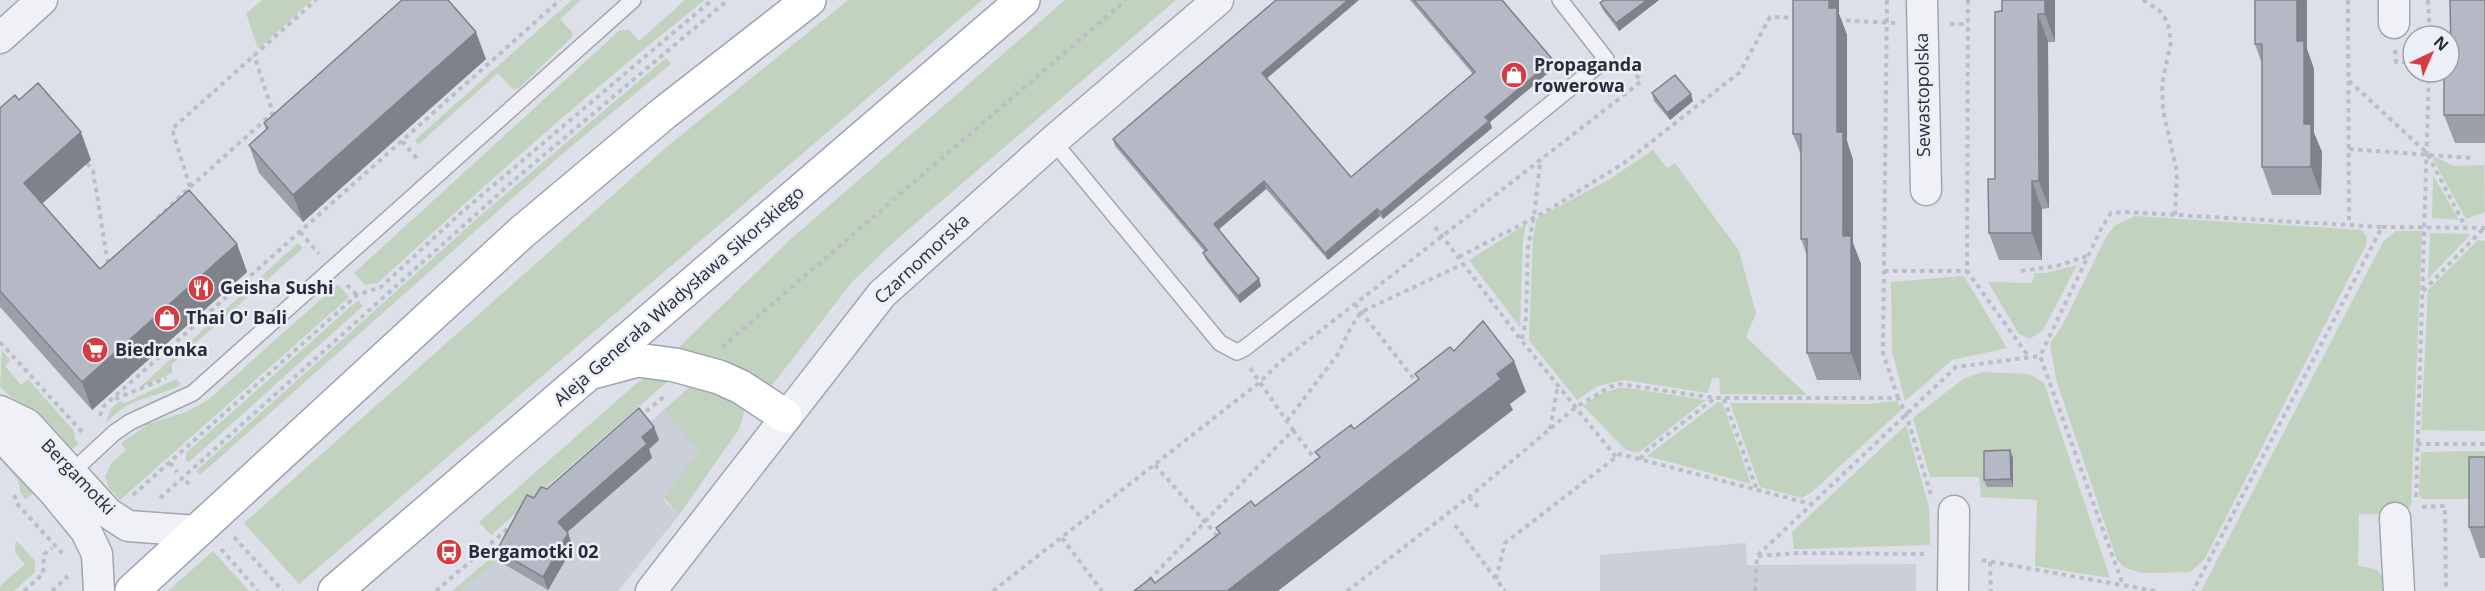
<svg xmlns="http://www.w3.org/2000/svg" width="2485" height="591" viewBox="0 0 2485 591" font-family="'Open Sans',sans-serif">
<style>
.built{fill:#cbcfda}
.green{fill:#c1d2be}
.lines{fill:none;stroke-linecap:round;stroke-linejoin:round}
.service-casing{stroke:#a2a6b2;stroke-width:18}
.minor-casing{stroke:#a2a6b2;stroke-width:33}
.primary-casing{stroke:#9ca3b4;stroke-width:36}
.path{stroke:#bbbec6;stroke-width:4;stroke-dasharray:4.5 4.5;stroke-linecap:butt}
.service{stroke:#f0f1f6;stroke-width:15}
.minor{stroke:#f0f1f6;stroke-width:30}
.primary{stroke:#fff;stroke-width:33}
.wall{fill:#9b9fa9}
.shaded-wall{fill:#7e828a}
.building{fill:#b4b9c5;stroke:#7e828a;stroke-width:1.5}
.labels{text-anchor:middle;stroke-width:5;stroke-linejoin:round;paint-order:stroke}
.poi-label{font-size:18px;font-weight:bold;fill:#262c3f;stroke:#eceff5;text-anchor:start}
.street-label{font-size:18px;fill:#262c3f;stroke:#eceff5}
</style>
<rect width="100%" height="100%" fill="#dde0e8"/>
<path class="built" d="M664 410 700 451 663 500 679 515 618 591H462Z
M1746 543 1747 565 1916 564V591H1600V555Z"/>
<path class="green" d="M262 0H312L258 49 246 13Z
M572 0H581L560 19 572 32V37L519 88 513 89 498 73 418 145 415 140Z
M685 0H705C592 89 484 185 378 283L365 285 354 273 620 30H629L639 41Z
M848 0H982L299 584 244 523 669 145Z
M1065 0H1176L896 240 852 282 770 388 711 357 682 355 678 348 792 238Z
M666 58 671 64 561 155 200 475 196 471 481 215Z
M2484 143 2485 212 2466 219 2433 159 2435 157 2454 166 2484 165Z
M1653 150 1667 168 1675 163 1739 251 1756 313 1746 337 1807 395 1720 394 1719 378H1712L1708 393 1623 380 1598 386 1577 400 1529 340 1533 238 1537 218 1610 179Z
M2433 175 2459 220 2432 218Z
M2135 216 2362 230 2367 237 2366 245 2204 560 2190 572 2141 573 2124 567 2117 560 2056 379 2050 344 2063 324 2105 239 2114 226Z
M1526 224 1523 240 1520 327 1469 260Z
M2396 231H2422L2411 505 2403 514H2359L2358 566 2376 569 2386 582 2388 591H2201L2383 242Z
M2430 233 2471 234 2428 279Z
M2478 240 2485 241V431L2421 430 2428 290Z
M298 243 303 248 172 364V373L139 388Z
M2077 265 2043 330 2030 339 2019 334 1988 282 2032 283 2035 273H2046Z
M1964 276 2007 348 1952 360 1905 401 1892 351 1891 282Z
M338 284 349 297 120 500 109 488 105 477 111 464 126 450 121 443 148 424 186 412 208 400Z
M358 300 363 306 189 462 186 460V453Z
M2 350 10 360 5 366 21 385 28 379 74 431 75 439 79 444 70 450 0 387Z
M1983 372 2029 374 2044 383 2110 578 2035 566 2037 500 1981 497 1979 477H1930L1913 418 1963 379Z
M653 375H675L491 535 479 522 638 382Z
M176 379 181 384C174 391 141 398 128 405 120 409 113 417 106 422L111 409 119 401 125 403Z
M698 379 742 404 745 410 739 429 679 515 664 498 699 451 664 410Z
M1619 388H1628L1706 400 1638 453 1626 450 1583 406 1598 395Z
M1897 401 1901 410 1813 491 1802 498 1760 487 1730 403 1868 404Z
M1718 402H1722L1751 484 1647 456Z
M1906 425 1929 507 1930 545 1794 549 1792 532Z
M0 445 39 488 25 500 20 491 18 480 0 459Z
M2485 451V488L2480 499H2422L2419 495 2421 452Z
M17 541 35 561V572L14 591H0V586L25 564C19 557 11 551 17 541Z
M507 544 502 556 462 591H452Z
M213 551 249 591H168Z"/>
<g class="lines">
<defs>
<path id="service" d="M1053 141 1220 343 1237 352 1245 348 1421 209 1606 59 1560 0
M72 472 114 433 130 422 193 393 633 0"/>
<path id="minor" d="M1922 0 1926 190
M2394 23V0
M0 38 42 0
M0 411 27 424 108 513 128 526 197 531
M0 421 7 442 54 492 86 531 97 554 99 591
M2395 518 2399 591
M651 591 882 294 1053 141 1218 0
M1953 591 1954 511"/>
<path id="primary" d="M596 371 637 360 675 365 719 377 741 387 785 416
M132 591 522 232 664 113 809 0
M335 591 1023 0"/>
</defs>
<use href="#service" class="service-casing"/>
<use href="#minor" class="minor-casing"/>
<use href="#primary" class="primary-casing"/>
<path class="path" d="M1887 0 1883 353 1898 398
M1968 0 1967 271 2029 357
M2143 0 2160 11 2168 23 2171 42 2162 84 2163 110 2177 172 2175 215
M2348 0 2349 224
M2428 0 2430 36
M1837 20 1895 23
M1950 24H1968
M2395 50 2396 62H2413
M2349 81 2427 153 2466 228
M402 141 419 161
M2349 149 2471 158
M87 163 93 171 108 264
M190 187 273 113 254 55
M151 224 190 187 172 129 316 0
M1435 227 1521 340 1616 457
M2382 227 2485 228
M300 232 319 254
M1459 257 1545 212 1627 161 1740 72 1770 17 1796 18
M1884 271H1967
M2021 271 2057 266 2087 256
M347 285 357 295
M2423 291 2484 228
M1355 304 1418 384
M1522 339 1526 318 1528 247 1534 216 1540 163
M0 342 82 432
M722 347 1126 0
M115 399 166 378
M1724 399 1757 490
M100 416 103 407 560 0
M639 417 666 395
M1287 421 1338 354 1350 329 1361 312 1463 264
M1550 429 1558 384
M1293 430 1318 463
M2417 444H2485
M1640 459 1646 451 1715 398
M170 463 177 472
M1155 465 1220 539
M186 481 190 485
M14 495 18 505 62 553
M133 495 357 295 381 287 463 211 712 0
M1469 497 1478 507
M2416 497 2429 72
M160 498 512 182 728 0
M2422 507 2445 506 2446 591
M1455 525 1505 591
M234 537 283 591
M1062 538 1102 591
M221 549 258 591
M1758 556 1798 553 1924 554
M1982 560 2122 585
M1990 562 1991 591
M1496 579 1505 543 1620 454 1811 504
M1149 580 1293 430 1250 368
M24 591 43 574 44 554 52 548
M52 591 68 576
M436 591 512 525
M993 591 1260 382 1279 363 1629 91 1641 81 1626 62
M1347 591 1469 497 1576 407 1610 387 1620 384 1715 398H1898L1906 414 1931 495
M1755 591 1757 556 1956 367 2040 356
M2155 591 2123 585 2040 356 2102 227 2111 213 2126 212 2382 227 2193 591"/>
<use href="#service" class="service"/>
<use href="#minor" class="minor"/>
<use href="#primary" class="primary"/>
</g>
<path class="wall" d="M1410 0H1502L1553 60 1555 67 1490 122 1492 128 1383 219 1380 216 1328 260 1266 189 1219 229 1259 279 1261 286 1240 303 1206 260 1203 253 1205 252 1115 146 1113 139 1267 78 1351 177 1473 74Z
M1659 0 1619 31 1603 10 1600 3Z
M2002 0H2055V42H2048L2049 208 2042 209V260H1999L1989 233 1995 179Z
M2255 0 2307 49 2314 69V133L2322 152 2321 195H2272L2262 167V64L2255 44Z
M2485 0V143H2455L2444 115 2451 51Z
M1839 14 1847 35V141L1853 160V243L1861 264V380H1817L1807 353V256L1801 239V155L1793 134Z
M486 59 303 222 259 173 249 145 266 130 264 123Z
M1652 93 1693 101 1670 120 1654 101Z
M19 100 91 160 42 203 100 269 237 244 247 272 92 410 0 307V108Z
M654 427 659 440 649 449 652 458 567 532 573 547 548 590 502 563 497 550 534 498Z
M2010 450 2013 458V487H1987L1984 480Z
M2485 457V558H2480L2469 527Z"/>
<path class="shaded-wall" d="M1348 0H1359L1265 80 1262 73Z
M1647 0H1659L1619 31 1616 23Z
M1829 0H1839V14L1847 35V141L1853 160V243L1861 264V380L1851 353Z
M2045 0H2055V42L2045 14Z
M2297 0H2307V49L2314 69V133L2322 152 2321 195 2311 167 2304 124 2297 41Z
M2038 14 2048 42 2049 208 2039 181Z
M476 32 486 59 303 222 293 195Z
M1553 60 1555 67 1490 122 1492 128 1383 219 1381 212 1485 117Z
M1691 94 1693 101 1670 120 1667 113Z
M81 132 91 160 34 211 24 183Z
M1264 181 1266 189 1217 231 1214 224Z
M2032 181 2042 209V260L2032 233Z
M1377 209 1380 216 1328 260 1325 253Z
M237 244 247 272 92 410 82 382Z
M1259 279 1261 286 1240 303 1238 296Z
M1514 361 1526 392 1510 404 1513 410 1278 591H1227Z
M654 427 659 440 649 449 652 458 563 536 558 522 642 437Z
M2010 450 2013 458V487L2011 479Z
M568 533 573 547 548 590 543 577Z"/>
<path class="building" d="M402 0H448L476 32 293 195 249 145 268 128 264 123Z
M1276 0H1348L1262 73 1351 177 1475 72 1414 0H1502L1553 60 1485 117 1489 121 1381 212 1377 209 1325 253 1264 181 1214 224 1259 279 1238 296 1203 253 1207 250 1113 139Z
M1604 0H1647L1616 23 1600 3Z
M1793 0H1829V8H1837V132H1843V236H1851V353H1807V239H1801V134H1793Z
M2002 0H2045V14H2038L2039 181H2032V233H1989L1988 179H1995V12L2002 11Z
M2255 0H2297V41H2304V124H2311V167H2262V44H2255Z
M2450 0H2485V115H2444V72H2449V51H2451Z
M1675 75 1691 94 1667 113 1652 93Z
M38 83 81 132 24 183 100 269 189 190 237 244 82 382 0 291V108L15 95 19 100Z
M1483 321 1514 361 1497 374 1501 379 1227 591H1134L1151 578 1155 583 1220 533 1216 528 1251 501 1255 506 1320 457 1315 452 1351 425 1354 429 1419 379 1415 374 1450 347 1454 351Z
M639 408 654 427 642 437 647 444 558 522 568 533 543 577 497 550 527 495 534 498 541 487 547 489Z
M2010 450 2011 479 1984 480V451Z
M2469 457H2485V527H2469Z"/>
<defs>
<symbol id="shop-disc" viewBox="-11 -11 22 22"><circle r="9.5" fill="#d43b43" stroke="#eceff5"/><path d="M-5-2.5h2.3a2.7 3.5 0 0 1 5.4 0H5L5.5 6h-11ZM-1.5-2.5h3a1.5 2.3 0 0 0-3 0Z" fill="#fff"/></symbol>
<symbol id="restaurant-disc" viewBox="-11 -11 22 22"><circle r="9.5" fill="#d43b43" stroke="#eceff5"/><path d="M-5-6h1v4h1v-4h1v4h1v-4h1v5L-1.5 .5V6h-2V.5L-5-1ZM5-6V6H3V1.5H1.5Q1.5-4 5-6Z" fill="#fff"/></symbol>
<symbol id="supermarket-disc" viewBox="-11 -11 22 22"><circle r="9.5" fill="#d43b43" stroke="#eceff5"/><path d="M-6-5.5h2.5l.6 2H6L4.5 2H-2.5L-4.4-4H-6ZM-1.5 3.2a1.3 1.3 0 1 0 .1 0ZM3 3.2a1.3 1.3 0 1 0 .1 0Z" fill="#fff"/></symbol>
<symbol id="bus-disc" viewBox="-11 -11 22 22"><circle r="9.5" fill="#d43b43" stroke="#eceff5"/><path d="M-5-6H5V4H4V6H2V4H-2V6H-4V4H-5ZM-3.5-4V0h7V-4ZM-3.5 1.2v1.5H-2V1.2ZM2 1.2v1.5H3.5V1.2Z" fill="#fff"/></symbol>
</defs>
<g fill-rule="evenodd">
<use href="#shop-disc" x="1499" y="60" width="30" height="30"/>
<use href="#restaurant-disc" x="186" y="273" width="30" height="30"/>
<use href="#shop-disc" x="152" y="303" width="30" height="30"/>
<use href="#supermarket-disc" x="80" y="335" width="30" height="30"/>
<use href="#bus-disc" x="434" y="537" width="30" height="30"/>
</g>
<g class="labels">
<g class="poi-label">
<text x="1534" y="71">Propaganda<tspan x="1534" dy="21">rowerowa</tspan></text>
<text x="220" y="294">Geisha Sushi</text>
<text x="186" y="324">Thai O' Bali</text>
<text x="115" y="356">Biedronka</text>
<text x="468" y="558">Bergamotki 02</text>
</g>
<g class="street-label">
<text transform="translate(1923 95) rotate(-91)" y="6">Sewastopolska</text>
<text transform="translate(922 259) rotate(-43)" y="6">Czarnomorska</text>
<text transform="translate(679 296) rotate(-41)" y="6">Aleja Generała Władysława Sikorskiego</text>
<text transform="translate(78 477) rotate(46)" y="6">Bergamotki</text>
</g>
</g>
<g transform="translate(2431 54) rotate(44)"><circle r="28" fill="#eceff5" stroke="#9da1ac" stroke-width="1.5"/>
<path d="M0-4.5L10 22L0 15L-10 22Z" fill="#d43b43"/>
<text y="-9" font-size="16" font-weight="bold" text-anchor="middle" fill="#262c3f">N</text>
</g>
</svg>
